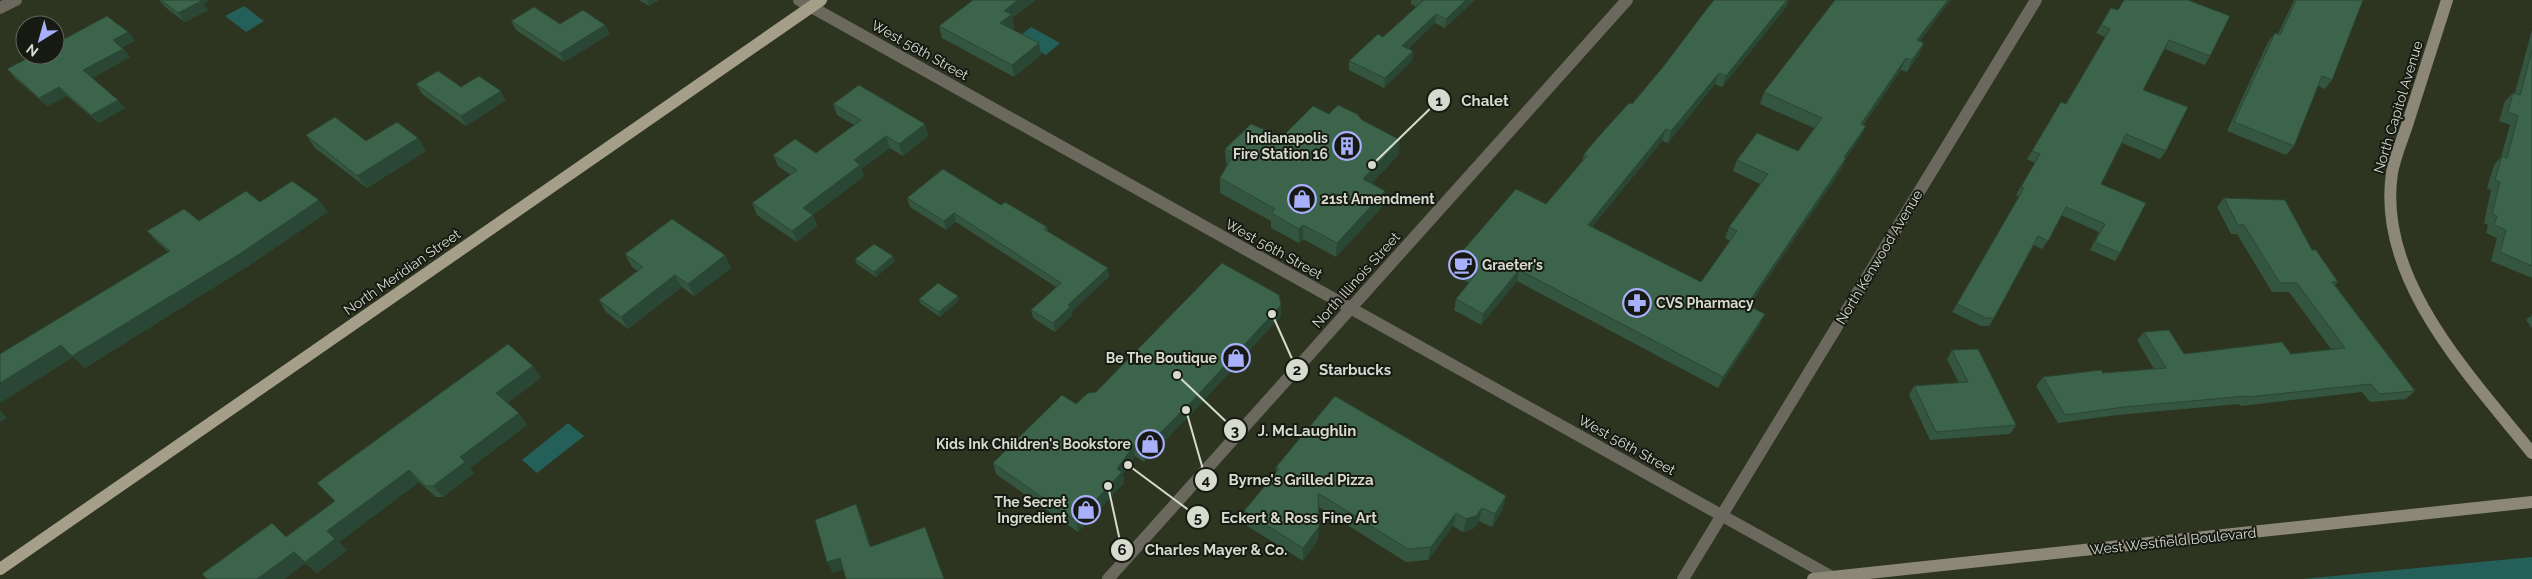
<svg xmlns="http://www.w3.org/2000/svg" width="2532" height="579" viewBox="0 0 2532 579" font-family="Raleway,sans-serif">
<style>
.water{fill:#255f59}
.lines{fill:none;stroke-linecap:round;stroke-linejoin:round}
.minor{stroke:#6b685e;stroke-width:12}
.tertiary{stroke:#6b685e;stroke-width:12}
.secondary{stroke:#8c8777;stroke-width:12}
.primary{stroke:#a59f8a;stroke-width:12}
.wall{fill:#345640}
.shaded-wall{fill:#2a4634}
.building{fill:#3c644a;stroke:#2a4634}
.labels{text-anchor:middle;stroke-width:4;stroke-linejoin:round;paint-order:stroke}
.street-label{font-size:14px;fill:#d6dbce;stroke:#171a12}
.poi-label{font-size:14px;font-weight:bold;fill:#d6dbce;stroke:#171a12;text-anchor:end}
.leader{fill:none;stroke:#d6dbce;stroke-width:2}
.callout-dot{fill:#d6dbce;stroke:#171a12;stroke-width:2}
.mark-label{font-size:15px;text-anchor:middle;font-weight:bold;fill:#111}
.callout-label{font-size:15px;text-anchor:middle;font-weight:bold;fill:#d6dbce;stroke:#171a12;stroke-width:4;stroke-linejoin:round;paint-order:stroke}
</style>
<rect width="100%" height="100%" fill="#2d3420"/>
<path class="water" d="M244 6 264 21 246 32 225 16Z
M1031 27 1060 43 1046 55 1016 39Z
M568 423 584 436 537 473 522 460Z
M2532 557V579H2302Z"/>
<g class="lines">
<path class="minor" d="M799 0 1832 577
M0 8 16 0
M1683 579 2036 0"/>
<path class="tertiary" d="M1108 579 1627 0"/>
<path class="secondary" d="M2447 0C2434 40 2422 79 2409 119 2404 136 2395 155 2392 173 2376 279 2471 377 2532 453
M1813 579 2532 502"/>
<path class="primary" d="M0 569 821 0"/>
</g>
<path class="wall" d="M159 0H210L203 4 208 10 185 22 165 7Z
M639 0H659L649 6Z
M1036 0 1012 18 1014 27 1011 29 1039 43 1041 55 1014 77 942 38 939 26Z
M1411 0H1475L1445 28 1435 23 1408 49 1413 51 1412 60 1384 88 1349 70V61L1383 37 1416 7 1411 4Z
M2294 0H2363L2332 80 2325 89 2318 86 2294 146 2286 155 2227 131 2268 42 2275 33 2278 34Z
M1787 6 1722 87 1715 84 1668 143 1662 141 1592 227 1701 282 1730 241 1725 238 1729 227 1760 184 1733 171 1737 160 1798 151 1814 128 1760 104 1764 92 1920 41 1919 55 1907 72 1901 70 1863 125 1866 126 1860 138 1846 158 1841 170 1749 306 1760 325 1718 388 1517 281 1481 325 1454 310 1456 299 1469 283 1452 273 1453 262 1546 204 1582 161 1584 154 1632 104Z
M2111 8 2210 56 2205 65 2165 49 2143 90 2166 151 2160 159 2122 143 2101 184 2120 253 2115 261 2090 250 2099 232 2061 215 2048 241 2042 249 2034 245 1994 318 1989 326H1981L1952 312 2019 197 2016 195 2035 163 2027 159 2061 102 2066 104 2105 37 2096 33Z
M511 21 560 24 605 25 610 34 564 62 516 30Z
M2532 30V278L2491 261 2497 238 2486 233 2488 225 2484 223 2491 190 2487 188 2494 165 2501 157 2510 125 2499 121 2505 101 2513 93H2515Z
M128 32 135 41 122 47 130 57 92 78 125 108 99 123 67 96 47 106 15 78 7 69Z
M416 84 461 87 506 100 466 126 422 94Z
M833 104 925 124 928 136 903 156 890 148 861 169 864 176 813 215 817 226 797 242 757 215 752 203 791 175 778 166 773 155 816 153 854 125 837 115Z
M1329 114 1362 120 1399 154 1372 183 1385 191 1384 205 1336 257 1303 239 1299 243 1271 228V221L1220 193V178L1228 165 1226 164 1225 149 1282 137Z
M306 135 366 141 418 138 426 151 367 188 315 148Z
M907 198 1001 205 1047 227 1048 232 1109 277 1071 312 1072 315 1055 332 1033 318 1031 310 1056 287 956 222 946 230 910 207Z
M2224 198 2312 250 2338 282 2335 285 2415 391 2406 399 2370 402 2362 392 2241 406 2239 404 2117 415 2058 423 2036 386 2043 377 2154 369 2137 340 2144 332 2184 354H2291L2331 349 2289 292H2272L2237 234H2231L2217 207Z
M260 202 328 212 248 266 85 368 73 357 0 403V354L169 252 158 243 147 231 199 221Z
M625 254 725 255 731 268 694 296 682 287 628 329 606 312 599 300 638 271 632 267Z
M855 259 895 261 876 277 857 264Z
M958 296 959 300 940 317 920 303 919 299Z
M2532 315V328L2526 320Z
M1281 316 1196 409 1144 462 1135 456 1123 474 1124 483 1078 532 996 474 993 463 1076 404 1096 392Z
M1952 350 2016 425 2010 434 1930 440 1909 395 1914 386 1959 383 1947 359Z
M533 366 541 378 507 403 519 413 527 425 470 468 474 473 443 497H436L419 482 339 542 347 550 317 573 305 563 284 579H207L287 536Z
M1276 467 1503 509 1492 527 1479 521 1473 529 1463 532 1453 526 1428 560 1406 562 1319 507V527L1318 540 1303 561 1244 524V511L1276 473Z"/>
<path class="shaded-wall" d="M197 0H210L203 4 208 10 185 22 178 13Z
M647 0H659L649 6Z
M1018 0H1036L1012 18 1014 27 1003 35 1000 23 1004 11Z
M1466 0H1475L1445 28 1446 19Z
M1787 0H1789L1787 6 1722 87 1726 76Z
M1948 0H1951L1912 52 1917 40Z
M1436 14 1435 23 1401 55 1402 46Z
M605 25 610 34 564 62 560 53Z
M128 32 135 41 120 49 113 40Z
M1039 43 1041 55 1014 77 1012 65Z
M1924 43 1919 55 1907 72 1912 60Z
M123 49 130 57 90 79 83 70Z
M1413 51 1412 60 1384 88 1385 78Z
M1906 58 1901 70 1855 135 1861 124Z
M1719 73 1715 84 1668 143 1671 131Z
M59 87 67 96 47 106 39 98Z
M501 91 506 100 466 126 461 116Z
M118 100 125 108 99 123 91 115Z
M925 124 928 136 903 156 899 144Z
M1866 126 1860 138 1839 169 1844 157Z
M1666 129 1662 141 1585 236 1588 225Z
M886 136 890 148 861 169 864 176 813 215 817 226 797 242 792 231 803 208 854 160Z
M418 138 426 151 367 188 357 176Z
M1400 140 1399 154 1362 194 1363 179Z
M1846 158 1841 170 1742 316 1747 305Z
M1385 191 1384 205 1336 257 1337 243Z
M319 200 328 212 248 266 85 368 73 357 0 403V383L61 345Z
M954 213 956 222 946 230 944 221Z
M1303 225V239L1299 243V229Z
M725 255 731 268 694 296 688 284Z
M893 256 895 261 876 277 874 272Z
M1108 268 1109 277 1071 312 1072 315 1055 332 1053 323 1068 305Z
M1519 270 1517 281 1481 325 1483 314Z
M675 275 682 287 628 329 621 317Z
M958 296 959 300 940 317 939 312Z
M1281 305V316L1196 409 1144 462 1143 450Z
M1765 314 1760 325 1718 388 1723 377Z
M533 366 541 378 505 405 496 393Z
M0 410 7 418 0 422Z
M519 413 527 425 470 468 474 473 443 497 433 486 460 457Z
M1134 445 1135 456 1123 474 1124 483 1078 532 1076 521 1117 469Z
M409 470 419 482 339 542 347 550 317 573 305 563 284 579H257L294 552 327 531Z
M1506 496 1503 509 1492 527 1495 514Z
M856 504 861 516 875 558 870 547Z
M1482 508 1479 521 1473 529 1463 532 1466 519Z
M1456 513 1453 526 1428 560 1431 547Z
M1319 527 1318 540 1303 561V548Z
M840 558 845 569 833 573 827 562Z"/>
<path class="building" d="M161 0H200L201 1 178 13Z
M973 0H1018L1004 11 1012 14 1000 23 1039 43 1012 65 939 26Z
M1421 0H1466L1446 19 1436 14 1402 46 1413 51 1385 78 1349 61 1378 34 1383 37 1423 1Z
M1714 0H1787L1726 76 1719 73 1671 131 1666 129 1588 225 1701 282 1737 231 1729 227 1768 174 1737 160 1757 133 1798 151 1822 118 1764 92 1835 0H1948L1917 40 1924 43 1912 60 1906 58 1861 124 1866 126 1844 157 1846 158 1747 305 1765 314 1723 377 1519 270 1483 314 1456 299 1476 274 1453 262 1516 189 1546 204 1587 156 1584 154 1600 135 1629 103 1632 104 1663 67 1706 10Z
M2124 0H2188L2230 16 2210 56 2169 40 2143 90 2188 107 2166 151 2126 134 2101 184 2146 203 2120 253 2095 242 2105 224 2066 207 2048 241 2038 236 1994 318H1986L1957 304 2024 188 2021 187 2040 154 2032 151 2061 102 2066 104 2110 29 2101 25 2111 8 2118 10Z
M2296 0H2363L2332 80 2322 76 2294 146 2234 122 2275 33 2280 35Z
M534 7 560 24 583 10 605 25 560 53 511 21Z
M107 16 128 32 113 40 123 49 83 70 118 100 91 115 59 87 39 98 7 69 34 55H55V44Z
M2532 50V266L2500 252 2506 230 2494 225 2497 216 2492 214 2500 182 2495 180 2502 156 2507 158 2518 116 2508 112 2513 93 2520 95Z
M438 71 461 87 479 76 501 91 461 116 416 84Z
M859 85 925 124 899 144 886 136 854 160 860 165 803 208 813 215 792 231 752 203 797 170 773 155 795 139 816 153 861 120 833 104Z
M1338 105 1357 114 1362 120 1400 140 1363 179 1385 191 1337 243 1303 225 1299 229 1271 213 1275 209 1220 178 1234 153 1225 149 1251 124 1282 137 1313 106 1329 114Z
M335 117 366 141 397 122 418 138 357 176 306 135Z
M943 169 1001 205 1005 202 1047 227 1044 229 1108 268 1068 305 1070 307 1053 323 1031 310 1061 283 954 213 944 221 907 198Z
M292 181 319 200 238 255 72 356 61 345 0 383V354L170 251 147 231 184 209 199 221 246 191 260 202Z
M2224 198 2285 200 2312 250H2316L2338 282H2332L2415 391 2379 394 2371 384 2249 397 2247 396 2124 407 2065 415 2043 377 2101 370 2103 373 2166 368 2144 332 2169 330 2184 354 2282 342 2291 354 2345 348 2297 283H2280L2244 225H2238Z
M672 219 725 255 688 284 675 275 621 317 599 300 643 267 625 254Z
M874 244 893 256 874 272 855 259Z
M1222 263 1279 295 1281 305 1195 398 1143 450 1134 445 1117 469 1122 472 1076 521 993 463 1062 395 1076 404 1088 393 1096 392Z
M938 283 958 296 939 312 919 299Z
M508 344 533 366 496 393 519 413 460 457 465 462 433 486H426L409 470 327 531 335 539 305 562 294 552 257 579H207L202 574 272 523 286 537 335 501 317 483Z
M1978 349 2016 425 1936 432 1914 386 1968 382 1952 350Z
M1335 396 1506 496 1495 514 1482 508 1476 516 1466 519 1456 513 1431 547 1408 549 1318 493 1319 527 1303 548 1244 511 1279 469 1276 467Z
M856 504 870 547 925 527 944 579H846L840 558 827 562 815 520Z"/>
<defs>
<symbol id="building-ring" viewBox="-11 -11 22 22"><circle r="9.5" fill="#171a12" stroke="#a8b0fc" stroke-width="1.5"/><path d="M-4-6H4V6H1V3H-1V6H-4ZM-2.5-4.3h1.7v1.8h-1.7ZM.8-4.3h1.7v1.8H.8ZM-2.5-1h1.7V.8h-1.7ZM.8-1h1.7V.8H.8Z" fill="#a8b0fc"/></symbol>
<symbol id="shop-ring" viewBox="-11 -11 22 22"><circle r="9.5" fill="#171a12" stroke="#a8b0fc" stroke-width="1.5"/><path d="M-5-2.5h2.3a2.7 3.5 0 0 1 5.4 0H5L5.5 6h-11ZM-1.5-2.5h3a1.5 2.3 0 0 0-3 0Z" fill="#a8b0fc"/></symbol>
<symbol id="cafe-ring" viewBox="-11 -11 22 22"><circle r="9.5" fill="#171a12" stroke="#a8b0fc" stroke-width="1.5"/><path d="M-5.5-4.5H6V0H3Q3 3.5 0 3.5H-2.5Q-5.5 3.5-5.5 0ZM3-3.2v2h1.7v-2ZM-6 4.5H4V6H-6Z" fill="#a8b0fc"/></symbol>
<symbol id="pharmacy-ring" viewBox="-11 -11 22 22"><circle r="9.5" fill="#171a12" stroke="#a8b0fc" stroke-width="1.5"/><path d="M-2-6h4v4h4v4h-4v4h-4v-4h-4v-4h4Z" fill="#a8b0fc"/></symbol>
</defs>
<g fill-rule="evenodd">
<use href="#building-ring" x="1331" y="130" width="32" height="32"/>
<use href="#shop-ring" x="1286" y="183" width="32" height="32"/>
<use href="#cafe-ring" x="1447" y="249" width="32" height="32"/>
<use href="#pharmacy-ring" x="1621" y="287" width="32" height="32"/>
<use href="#shop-ring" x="1220" y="342" width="32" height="32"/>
<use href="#shop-ring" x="1134" y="428" width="32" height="32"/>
<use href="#shop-ring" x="1070" y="494" width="32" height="32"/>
</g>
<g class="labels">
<g class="street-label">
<text transform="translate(920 50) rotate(29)" y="5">West 56th Street</text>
<text transform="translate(2398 107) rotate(-73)" y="5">North Capitol Avenue</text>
<text transform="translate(1274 249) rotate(29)" y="5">West 56th Street</text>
<text transform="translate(1879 257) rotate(-59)" y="5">North Kenwood Avenue</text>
<text transform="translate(402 272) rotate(-35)" y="5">North Meridian Street</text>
<text transform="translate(1356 280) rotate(-48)" y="5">North Illinois Street</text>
<text transform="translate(1627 445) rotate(29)" y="5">West 56th Street</text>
<text transform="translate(2173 541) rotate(-6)" y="5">West Westfield Boulevard</text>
</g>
<g class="poi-label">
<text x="1328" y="143">Indianapolis<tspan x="1328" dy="16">Fire Station 16</tspan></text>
<text x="1321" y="204" text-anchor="start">21st Amendment</text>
<text x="1482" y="270" text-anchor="start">Graeter's</text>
<text x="1656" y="308" text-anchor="start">CVS Pharmacy</text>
<text x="1217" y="363">Be The Boutique</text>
<text x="1131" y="449">Kids Ink Children's Bookstore</text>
<text x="1067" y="507">The Secret<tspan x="1067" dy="16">Ingredient</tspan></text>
</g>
</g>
<path class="leader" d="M1372 165L1439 100M1272 314L1297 370M1177 375L1235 430M1186 410L1206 480M1128 465L1198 517M1108 486L1122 550"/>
<g class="callout-dot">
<circle cx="1372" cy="165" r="5"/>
<circle cx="1272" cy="314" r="5"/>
<circle cx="1177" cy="375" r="5"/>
<circle cx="1186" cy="410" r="5"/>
<circle cx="1128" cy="465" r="5"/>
<circle cx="1108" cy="486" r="5"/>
<circle cx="1439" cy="100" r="12"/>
<circle cx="1297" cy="370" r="12"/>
<circle cx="1235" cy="430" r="12"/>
<circle cx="1206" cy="480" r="12"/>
<circle cx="1198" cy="517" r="12"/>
<circle cx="1122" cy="550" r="12"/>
</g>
<g class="mark-label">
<text x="1439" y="106">1</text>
<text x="1297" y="375">2</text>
<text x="1235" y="436">3</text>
<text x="1206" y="485">4</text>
<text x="1198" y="523">5</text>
<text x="1122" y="555">6</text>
</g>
<g class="callout-label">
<text x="1485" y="106">Chalet</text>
<text x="1355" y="375">Starbucks</text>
<text x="1307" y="436">J. McLaughlin</text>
<text x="1301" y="485">Byrne's Grilled Pizza</text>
<text x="1299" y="523">Eckert &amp; Ross Fine Art</text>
<text x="1216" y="555">Charles Mayer &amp; Co.</text>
</g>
<g transform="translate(40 40) rotate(217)"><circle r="24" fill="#171a12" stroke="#63675d"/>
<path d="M0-4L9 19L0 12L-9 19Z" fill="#a8b0fc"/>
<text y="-8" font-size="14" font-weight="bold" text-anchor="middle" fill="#d6dbce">N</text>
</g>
</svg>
